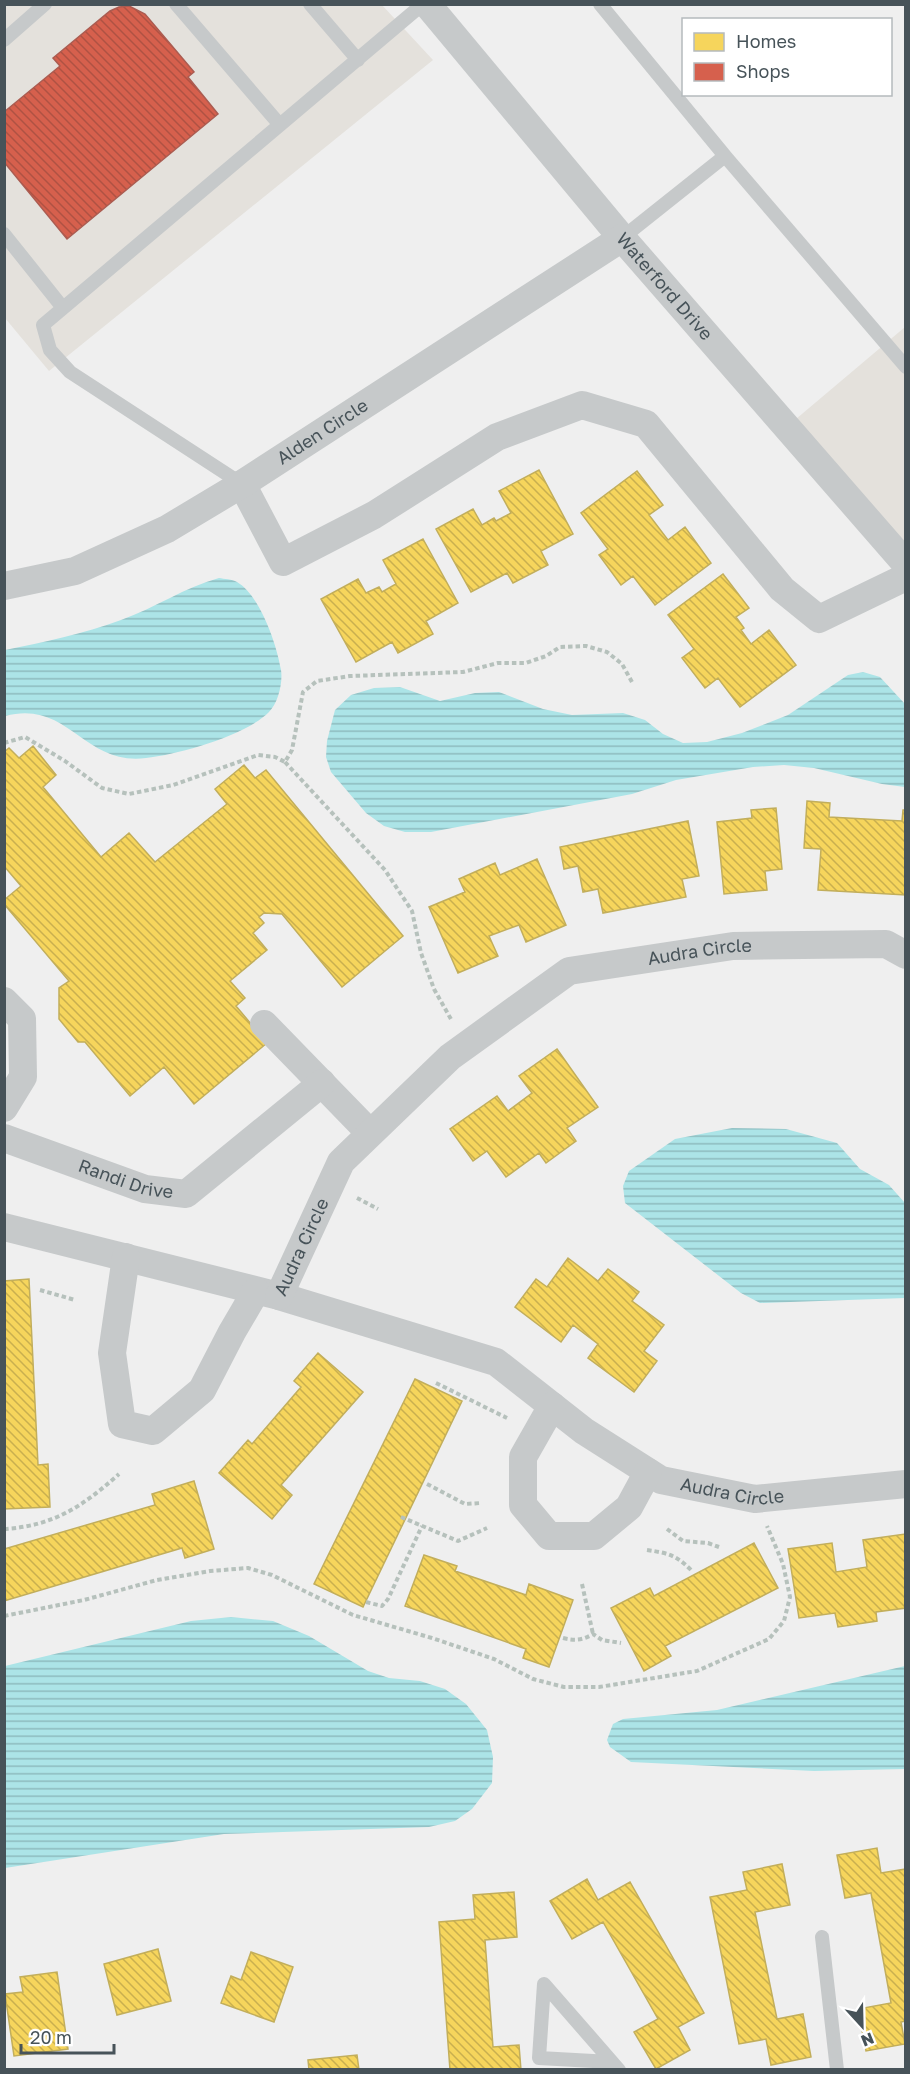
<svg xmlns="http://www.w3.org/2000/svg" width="910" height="2074" viewBox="0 0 910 2074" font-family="'Golos Text',sans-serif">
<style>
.commercial{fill:#e4e1dc}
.water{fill:url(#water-rules)}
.homes{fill:url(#homes-back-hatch);stroke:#c2ae5b;stroke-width:1.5}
.shops{fill:url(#shops-back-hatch);stroke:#ab5c51;stroke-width:1.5}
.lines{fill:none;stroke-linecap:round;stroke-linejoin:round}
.path{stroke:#b6c1bc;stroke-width:4;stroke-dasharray:4.5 3;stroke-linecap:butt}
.service{stroke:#c6c9ca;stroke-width:14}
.minor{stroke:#c6c9ca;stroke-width:28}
.labels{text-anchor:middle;stroke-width:6;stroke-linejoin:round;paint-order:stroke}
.street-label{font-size:18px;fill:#475359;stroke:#fff}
</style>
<defs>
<pattern id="water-rules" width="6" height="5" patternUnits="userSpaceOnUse" patternTransform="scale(1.5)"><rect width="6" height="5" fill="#ace4e7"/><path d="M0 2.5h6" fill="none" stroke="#8ebbbe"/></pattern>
<pattern id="homes-back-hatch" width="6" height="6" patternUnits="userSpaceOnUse" patternTransform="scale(1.5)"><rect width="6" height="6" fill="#f6d55c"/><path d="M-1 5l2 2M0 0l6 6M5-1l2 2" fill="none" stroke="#c9af4f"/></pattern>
<pattern id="shops-back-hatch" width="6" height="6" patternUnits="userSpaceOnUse" patternTransform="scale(1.5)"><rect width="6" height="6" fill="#d6604d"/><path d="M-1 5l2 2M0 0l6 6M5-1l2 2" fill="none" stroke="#af5243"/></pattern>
</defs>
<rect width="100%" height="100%" fill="#efefef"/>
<path class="commercial" d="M4 5H382L433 60 49 371 5 318Z
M905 327V552L796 419Z"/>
<path class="water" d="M219 578C224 579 232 579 237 582 260 595 277 645 281 670 283 683 278 703 269 712 245 736 179 754 146 758 83 766 69 699 5 716V650C44 642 83 634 121 620 155 608 185 587 219 578Z
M863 672 880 677 905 704V787L882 784 814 768 784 765 753 767 676 780 632 794 431 832H405L384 826 366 813 331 772 326 757 327 741 335 710 351 695 374 688 400 687 440 701 475 693 499 692 543 709 572 715 623 713 645 720 663 734 683 743 707 742 742 733 788 715 848 675Z
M732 1128 786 1129 837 1143 860 1169 889 1185 905 1203V1298L760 1303 741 1293 625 1203 623 1186 629 1171 675 1139Z
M231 1617 273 1621 309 1636 368 1671 389 1678 420 1681 445 1689 466 1704 487 1730 493 1757 492 1783 472 1809 455 1821 429 1827 224 1834 5 1868V1666L191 1621Z
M905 1666V1769L814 1771 631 1762 610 1747 607 1740 613 1724 623 1719 717 1710Z"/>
<path class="homes" d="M539 470 573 534 541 551 548 565 513 583 507 573 471 592 436 529 473 509 482 525 494 518 496 521 511 513 499 491Z
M637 471 663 505 649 515 668 540 685 527 711 563 655 605 633 576 621 585 599 555 608 549 581 513Z
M423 539 458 603 426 621 433 634 398 653 392 642 356 662 321 599 358 579 366 593 379 587 382 592 396 584 383 560Z
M723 574 749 608 736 617 744 628 741 630 751 644 769 630 796 665 740 707 718 678 705 688 682 658 694 649 668 615Z
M33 746 56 775 43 787 101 857 129 833 155 862 227 804 215 789 244 765 255 778 266 770 403 936 342 987 282 914 264 913 259 917 264 923 253 933 267 950 230 981 245 998 236 1006 267 1043 194 1104 164 1067 130 1096 85 1042H78L59 1019V988L69 981 4 904V900L21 886 4 866V752L9 748 19 758Z
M807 801 830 803 829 817 902 821 903 810H906V895L818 890 821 849 804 848Z
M776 808 782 869 765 871 767 890 724 894 717 822 752 818 751 810Z
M688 821 699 876 682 879 686 897 603 913 598 889 583 892 578 866 564 869 560 847Z
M537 859 566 925 526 942 519 925 489 936 498 956 458 973 429 907 465 892 459 879 495 863 500 875Z
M557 1049 598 1107 567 1128 576 1141 546 1163 539 1153 506 1177 487 1151 473 1161 450 1129 497 1096 508 1111 532 1093 519 1076Z
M568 1258 598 1281 608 1269 639 1292 632 1301 664 1325 644 1351 657 1361 634 1392 588 1358 598 1344 573 1325 561 1342 515 1307 536 1279 547 1287Z
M29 1279 38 1465 48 1464 50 1507 4 1509V1281Z
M318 1353 363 1392 281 1485 292 1495 272 1519 219 1473 248 1440 252 1444 301 1387 294 1381Z
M415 1379 462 1401 363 1607 314 1584Z
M194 1481 214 1549 185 1558 182 1548 4 1601V1549L155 1505 152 1494Z
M905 1534 906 1608 876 1612 877 1621 838 1627 835 1613 799 1618 788 1549 832 1543 836 1572 867 1567 863 1540Z
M754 1543 778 1588 665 1646 671 1656 644 1671 611 1608 650 1588 654 1596Z
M424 1555 457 1566 455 1571 526 1595 529 1584 573 1600 549 1667 523 1658 526 1649 405 1606Z
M877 1848 881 1873 906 1869V2021L901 2022 905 2044 866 2051 858 2009 891 2003 871 1893 845 1898 837 1855Z
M782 1864 790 1905 755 1912 777 2019 803 2014 811 2057 771 2065 766 2039 739 2044 710 1897 747 1890 743 1872Z
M587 1879 598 1900 630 1882 704 2013 678 2027 690 2050 656 2069 634 2032 658 2019 603 1922 572 1939 550 1901Z
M514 1892 517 1937 485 1940 493 2047 519 2045 521 2070H450L439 1922 475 1919 473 1895Z
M158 1949 171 2001 117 2015 104 1964Z
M251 1952 293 1967 274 2022 221 2003 231 1976 241 1980Z
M57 1972 68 2049 14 2056 5 1994 23 1992 20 1977Z
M357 2055 359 2070H309L308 2060Z"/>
<path class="shops" d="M129 6 145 14 194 72 188 77 218 114 67 239 4 162V112L60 66 53 58 110 11 119 7Z"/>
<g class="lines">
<path class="path" d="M4 743 25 737 65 761 102 788 129 794 173 785 258 755 275 757 285 762 292 750 303 692 317 681 350 676 463 672 498 663H526L546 656 560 647 586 646 607 652 622 664 632 682
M285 762 385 870 412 911 421 953 434 989 452 1021
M357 1198 378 1209
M40 1290 75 1300
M436 1383 507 1418
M427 1484 465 1504 481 1503
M401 1517 458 1541 487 1528
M4 1529C54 1526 83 1506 119 1474
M667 1529 683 1541 708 1543 719 1547
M647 1550C668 1553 676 1555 691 1570
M582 1584 593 1634
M366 1602 382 1606 388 1599 422 1526
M4 1616 84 1600 157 1580 210 1571 248 1568 272 1575 353 1615 432 1638 494 1659 533 1679 564 1687H599L697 1671 769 1639 784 1621 790 1597 783 1564 767 1526
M563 1638C575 1641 583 1640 593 1634L602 1640 621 1643"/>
<path class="service" d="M176 4 280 125
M310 4 358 60
M600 4 725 156
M4 40 45 4
M4 234 63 308
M622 238 725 156 906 367
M242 484 70 372 50 350 43 325 423 4
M822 1937 837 2070
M611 2062 539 2058 544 1984 619 2070"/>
<g class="minor">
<path id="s1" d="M427 4 622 238 906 564"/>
<path d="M242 484 283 562 374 515 497 437 582 405 646 424 782 589 819 619 906 577"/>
<path id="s2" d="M4 586 75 571 167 529 242 484 622 238"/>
<path d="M4 1001 22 1019 23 1077 4 1108"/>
<path d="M264 1024 370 1133"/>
<path id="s3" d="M4 1138 145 1189 186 1194 322 1083"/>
<path id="s4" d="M4 1227 279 1296 496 1362 584 1431 661 1480 755 1499 906 1484"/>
<path d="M126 1257 112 1353 122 1424 153 1431 202 1390 232 1332 256 1291"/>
<path id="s5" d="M279 1296 341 1162 450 1057 569 971 733 946 886 944 906 955"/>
<path d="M552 1406 523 1457V1505L549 1536H594L629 1507 648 1472"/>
</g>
</g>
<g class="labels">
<g class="street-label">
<text dy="6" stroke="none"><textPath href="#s1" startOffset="369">Waterford Drive</textPath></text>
<text dy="6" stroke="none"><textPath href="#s2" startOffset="357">Alden Circle</textPath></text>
<text dy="6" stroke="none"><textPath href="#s5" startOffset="578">Audra Circle</textPath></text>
<text dy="6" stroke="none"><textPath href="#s3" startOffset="129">Randi Drive</textPath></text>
<text dy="6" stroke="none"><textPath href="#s5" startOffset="54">Audra Circle</textPath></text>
<text dy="6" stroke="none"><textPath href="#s4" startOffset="786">Audra Circle</textPath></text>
</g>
</g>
<rect width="910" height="2074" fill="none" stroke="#475359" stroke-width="12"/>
<rect x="682" y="18" width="210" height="78" fill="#ffffff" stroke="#b5babd" stroke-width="1.5"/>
<rect x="694" y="33" width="30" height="18" fill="#f6d55c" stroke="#b5babd" stroke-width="1.5"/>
<text x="736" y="48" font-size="18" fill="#475359">Homes</text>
<rect x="694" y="63" width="30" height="18" fill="#d6604d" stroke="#b5babd" stroke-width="1.5"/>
<text x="736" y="78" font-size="18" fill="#475359">Shops</text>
<g transform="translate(862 2026) rotate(158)" stroke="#ffffff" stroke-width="4.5" paint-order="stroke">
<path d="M0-4.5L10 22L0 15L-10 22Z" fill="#475359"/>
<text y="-9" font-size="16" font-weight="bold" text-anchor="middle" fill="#475359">N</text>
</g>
<path d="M21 2044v9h93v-9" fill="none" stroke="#475359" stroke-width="3"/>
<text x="30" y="2044" font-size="18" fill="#475359" stroke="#ffffff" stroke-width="4.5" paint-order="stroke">20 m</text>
</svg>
